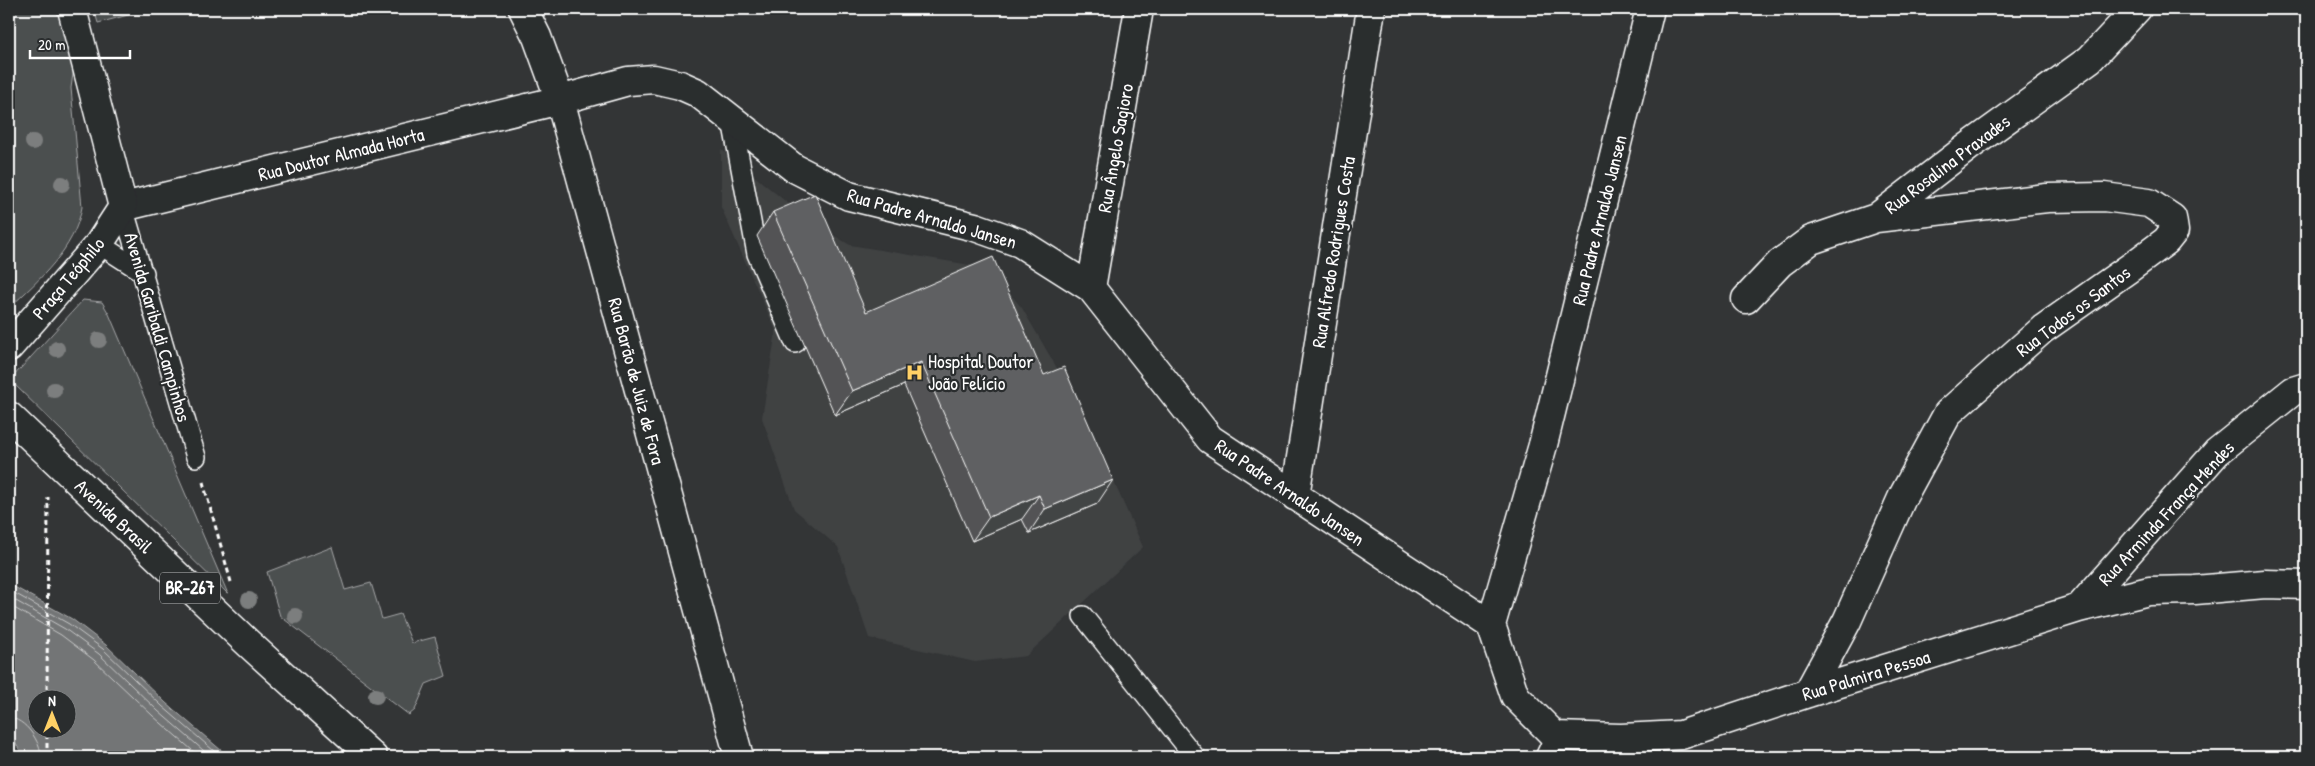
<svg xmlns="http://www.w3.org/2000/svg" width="2315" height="766" viewBox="0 0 2315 766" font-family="'Patrick Hand',sans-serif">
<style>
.built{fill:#404243}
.green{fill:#4c4f50;stroke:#a6a7a8}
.water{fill:#737576;stroke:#abacad;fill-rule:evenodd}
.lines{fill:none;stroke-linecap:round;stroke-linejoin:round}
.shore{stroke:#c7c8c8;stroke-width:1}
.lane-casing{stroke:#fff;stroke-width:22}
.street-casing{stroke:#fff;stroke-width:31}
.secondary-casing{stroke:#fff;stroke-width:31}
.highway-casing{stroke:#fff;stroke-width:31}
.path{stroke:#fff;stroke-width:3;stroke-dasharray:5 4;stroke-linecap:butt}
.lane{stroke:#2a2d2e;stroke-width:19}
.street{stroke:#2a2d2e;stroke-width:28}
.secondary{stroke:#2a2d2e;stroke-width:28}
.highway{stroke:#2a2d2e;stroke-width:28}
.tree{fill:#7c7e7e}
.wall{fill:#525354;stroke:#fff}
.shaded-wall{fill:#424445;stroke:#fff}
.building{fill:#5f6162;stroke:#fff}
.labels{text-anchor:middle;stroke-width:4.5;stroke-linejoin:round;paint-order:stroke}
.shield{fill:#2a2d2e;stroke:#bfc0c0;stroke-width:1}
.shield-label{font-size:18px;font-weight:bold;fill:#fff}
.street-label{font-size:19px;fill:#fff;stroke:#2a2d2e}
.poi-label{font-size:19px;fill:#fff;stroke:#2a2d2e;text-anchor:start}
</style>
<rect width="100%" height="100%" fill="#333536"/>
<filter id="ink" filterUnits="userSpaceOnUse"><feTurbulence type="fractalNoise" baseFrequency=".02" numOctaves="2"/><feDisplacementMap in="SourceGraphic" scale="10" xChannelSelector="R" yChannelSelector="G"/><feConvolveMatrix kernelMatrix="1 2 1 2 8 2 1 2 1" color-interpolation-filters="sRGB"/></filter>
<g filter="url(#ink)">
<path class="built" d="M721 149 811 222 850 245 988 268 1022 308 1083 413 1143 547 1026 656 975 662 869 638 838 547 794 509 762 418 776 331 721 207Z"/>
<path class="green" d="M9 9H62L75 60 71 88 82 207C75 249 39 280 9 308Z
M94 9H151L98 23Z
M83 300 102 302 109 314 228 594 10 380Z
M332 547 345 590 371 583 382 619 400 614 412 643 435 637 446 676 426 684 415 710 409 715 280 616 267 572Z"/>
<path class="water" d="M9 584 72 619 106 645 166 703 229 757H24L9 733ZM38 698H68V728H38Z"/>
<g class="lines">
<path class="shore" d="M9 590 69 624 103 649 162 706 221 757
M9 597 65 629 99 654 158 711 211 757
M9 605 61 635 94 660 153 716 200 757
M9 718C25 718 41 742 41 757"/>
<defs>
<path id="lane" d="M732 120 757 254 795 343
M123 207 196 457
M99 244 144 273
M1083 616 1195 757
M1545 757 1555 736"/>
<path id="street" d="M523 9 537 37 560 100 739 757
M123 207 560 100 628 81 654 79 680 85 698 93 794 168 849 196 975 227 1020 243 1091 288 1210 439 1491 625 1543 445 1650 9
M1091 288 1139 9
M1746 299 1780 263 1811 240 1876 218 1968 147 2090 59 2137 9
M1295 496 1371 9
M2079 608 2217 452 2293 391 2306 387
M1491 625 1515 696 1555 736 1621 738 1681 735 1808 693 2079 608 2149 591 2195 590 2265 584 2306 585
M1808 693 1847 621 1902 498 1948 413 2043 329 2131 267 2166 241 2174 231 2172 218 2149 203 2104 197 2047 198 1876 218"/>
<path id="secondary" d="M9 347 99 244 123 207 72 9"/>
<path id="highway" d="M9 416 248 643 373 757"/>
</defs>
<use href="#lane" class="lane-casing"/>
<use href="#street" class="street-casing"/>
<use href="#secondary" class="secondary-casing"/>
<use href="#highway" class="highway-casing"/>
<path class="path" d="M203 482 231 582
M47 698 48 497
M47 757V728"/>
<use href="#lane" class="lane"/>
<use href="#street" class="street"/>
<use href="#secondary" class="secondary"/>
<use href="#highway" class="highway"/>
</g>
<g class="tree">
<circle cx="33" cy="142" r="8"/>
<circle cx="62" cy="184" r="8"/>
<circle cx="99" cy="340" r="8"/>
<circle cx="57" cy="349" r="8"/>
<circle cx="54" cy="390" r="8"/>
<circle cx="249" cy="600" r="8"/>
<circle cx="295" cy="616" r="8"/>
<circle cx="376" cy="696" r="8"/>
</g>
<path class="wall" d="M773 212 866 312 1044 375 1097 504 1029 533 1022 519 972 541 904 385 835 415 757 236Z"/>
<path class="shaded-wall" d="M921 362 904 385 835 415 852 391Z
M1113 480 1097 504 1029 533 1045 509Z
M1039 495 1022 519 972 541 989 517Z"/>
<path class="building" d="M815 194 866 312 993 257 1044 375 1064 367 1113 480 1045 509 1039 495 989 517 921 362 852 391 773 212Z"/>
</g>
<defs>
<symbol id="hospital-bare" viewBox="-9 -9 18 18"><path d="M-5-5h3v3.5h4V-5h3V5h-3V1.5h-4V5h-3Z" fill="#ffd166" stroke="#2a2d2e" stroke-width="2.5" paint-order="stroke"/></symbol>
</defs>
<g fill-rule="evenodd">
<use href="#hospital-bare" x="902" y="360" width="25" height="25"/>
</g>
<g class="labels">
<rect class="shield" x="160" y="572.5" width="60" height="31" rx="4"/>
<g class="shield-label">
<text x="190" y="594">BR-267</text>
</g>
<g class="street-label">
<text transform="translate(1115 148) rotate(-80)" y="7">Rua Ângelo Sagioro</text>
<text transform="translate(341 154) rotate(-14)" y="7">Rua Doutor Almada Horta</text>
<text transform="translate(1947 164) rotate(-37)" y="7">Rua Rosalina Praxades</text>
<text transform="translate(932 218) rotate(16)" y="7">Rua Padre Arnaldo Jansen</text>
<text transform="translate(1599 220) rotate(-76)" y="7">Rua Padre Arnaldo Jansen</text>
<text transform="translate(1333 252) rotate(-81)" y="7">Rua Alfredo Rodrigues Costa</text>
<text transform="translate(68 278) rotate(-50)" y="7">Praça Teóphilo</text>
<text transform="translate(2073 311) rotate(-37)" y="7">Rua Todos os Santos</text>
<text transform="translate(158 327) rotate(74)" y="7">Avenida Garibaldi Campinhos</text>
<text transform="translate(637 381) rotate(75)" y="7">Rua Barão de Juiz de Fora</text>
<text transform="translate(1290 492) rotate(34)" y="7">Rua Padre Arnaldo Jansen</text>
<text transform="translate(2166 513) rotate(-47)" y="7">Rua Arminda França Mendes</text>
<text transform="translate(114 516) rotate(43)" y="7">Avenida Brasil</text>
<text transform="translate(1866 675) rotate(-17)" y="7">Rua Palmira Pessoa</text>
</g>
<g class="poi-label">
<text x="928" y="368">Hospital Doutor<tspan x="928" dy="22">João Felício</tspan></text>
</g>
</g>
<rect width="2315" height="766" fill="none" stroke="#2a2d2e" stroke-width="30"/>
<rect x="15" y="15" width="2285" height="736" fill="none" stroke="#fff" stroke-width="2" filter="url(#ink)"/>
<g transform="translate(52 714)"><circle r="24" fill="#2a2d2e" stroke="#7f8182"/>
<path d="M0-4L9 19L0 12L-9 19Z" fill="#ffd166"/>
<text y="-8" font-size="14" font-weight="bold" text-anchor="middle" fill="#ffffff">N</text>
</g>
<path d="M30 50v8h100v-8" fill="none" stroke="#ffffff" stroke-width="2.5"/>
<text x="38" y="50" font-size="15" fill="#ffffff" stroke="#2a2d2e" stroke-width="4" paint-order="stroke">20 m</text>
</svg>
